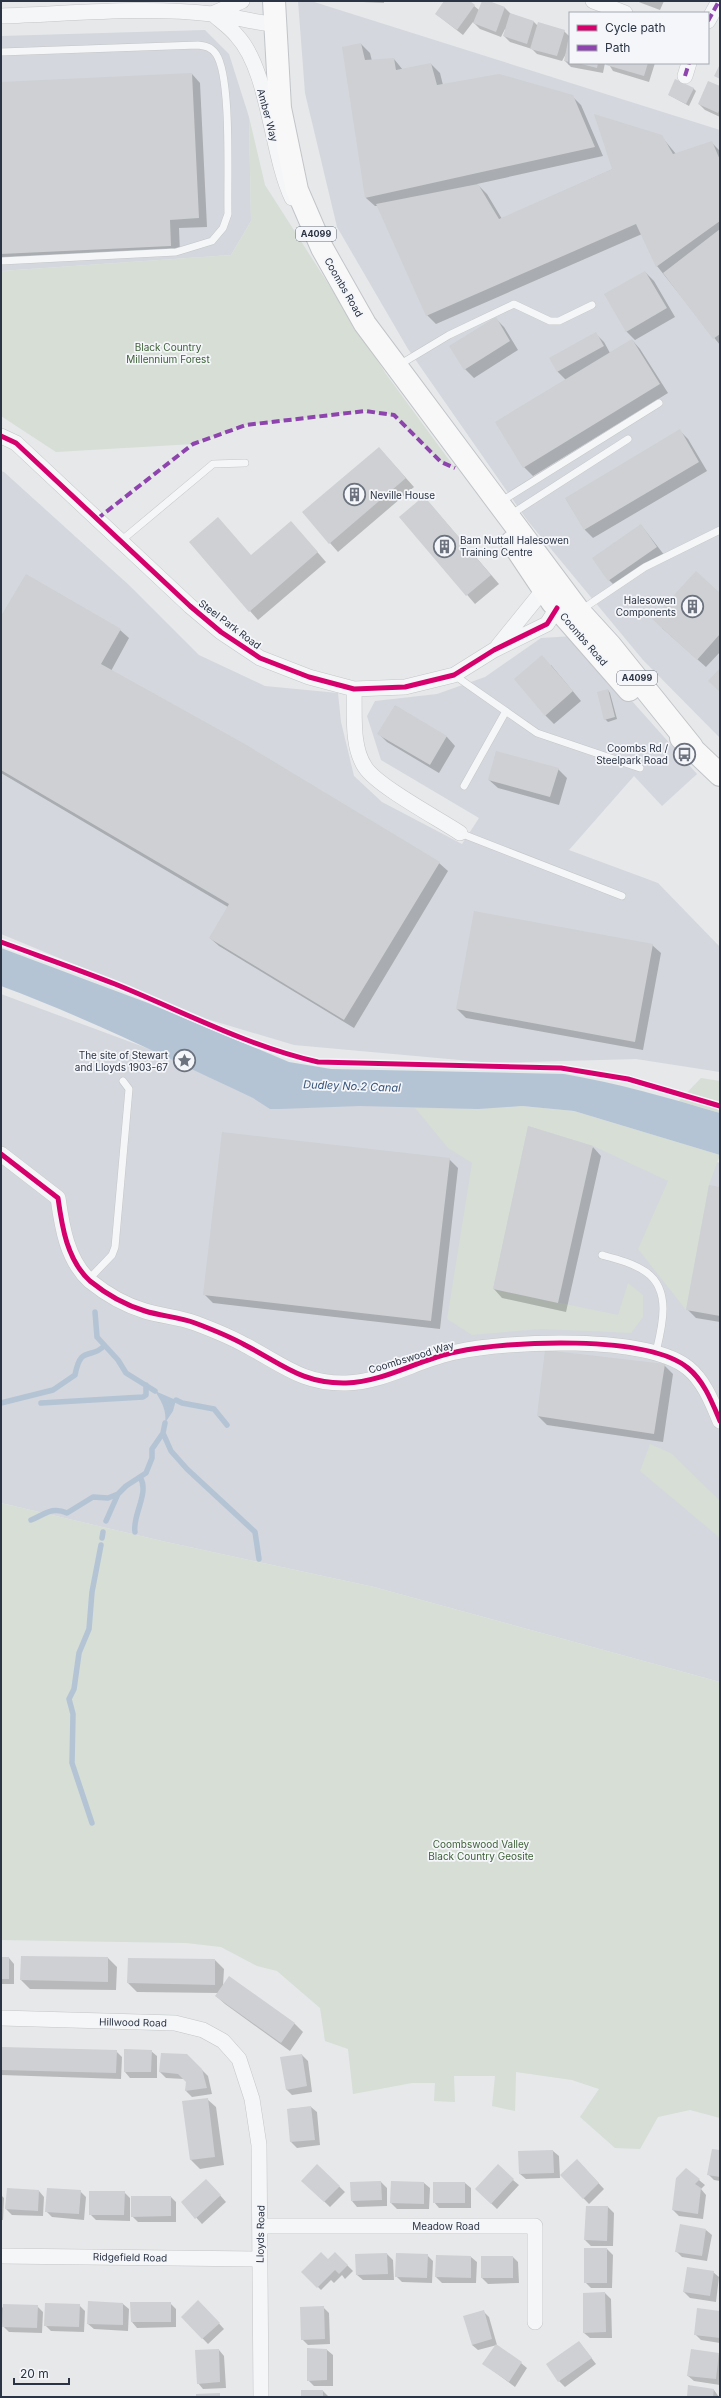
<svg xmlns="http://www.w3.org/2000/svg" width="721" height="2398" viewBox="0 0 721 2398" font-family="Inter,sans-serif">
<style>
.built{fill:#d4d7dd}
.green{fill:#d6ded6}
.water{fill:#b4c4d5}
.shadow{fill:#0003}
.lines{fill:none;stroke-linecap:round;stroke-linejoin:round}
.stream{stroke:#b4c4d5;stroke-width:5.5}
.building{fill:#ced0d3}
.service-casing{stroke:#c4c6c8;stroke-width:8}
.minor-casing{stroke:#c4c6c8;stroke-width:16}
.primary-casing{stroke:#c2c5c8;stroke-width:24}
.service{stroke:#f5f6f7;stroke-width:7}
.minor{stroke:#f5f6f7;stroke-width:15}
.primary{stroke:#f8f8f8;stroke-width:22}
.quiet{stroke:#8e44ad;stroke-width:4;stroke-dasharray:8 4;stroke-linecap:butt}
.cycleway-casing{stroke:#f4f6f9;stroke-width:8}
.cycleway{stroke:#d6006c;stroke-width:5}
.labels{text-anchor:middle;stroke-width:3.5;stroke-linejoin:round;paint-order:stroke}
.shield{fill:#f4f6f9;stroke:#676e7b;stroke-width:1}
.shield-label{font-size:9px;font-weight:bold;fill:#2b3445}
.street-label{font-size:10px;fill:#2b3445;stroke:#f4f6f9}
.park-label{font-size:10px;fill:#3f6138;stroke:#f4f6f9}
.poi-label{font-size:10px;fill:#2b3445;stroke:#f4f6f9;text-anchor:end}
.water-label{font-size:11px;font-style:italic;fill:#34527a;stroke:#f4f6f9}
</style>
<rect width="100%" height="100%" fill="#e6e8ea"/>
<path class="built" d="M298 1H311L720 130V738L643 660 527 520 408 349 337 227 305 93Z
M205 30 229 54 249 117 251 221 231 255 1 271V36Z
M1 471 4 472 130 586 199 655 265 686 338 693 341 722 354 776 382 802 462 844 479 818 381 760 367 716 375 701 437 694 485 677 541 638 574 636 697 774 662 806 634 776 569 850 658 883 720 947V1072L636 1059 493 1063 294 1045 207 1019 1 934Z
M1 994 241 1083 557 1110 720 1163V1682L374 1587 162 1541 1 1503Z"/>
<path class="green" d="M249 117 265 185 386 374 455 468 441 462 394 415 365 411 246 425 193 444 56 452 1 416V271L231 255 251 221Z
M701 1078 720 1081V1113L679 1101Z
M522 1106 574 1111 720 1155 709 1185 686 1310 638 1249 668 1181 593 1146 528 1126 493 1289 618 1315 628 1283 643 1295V1317L631 1333 541 1329 472 1335 447 1319 472 1163 448 1148 415 1108 478 1109Z
M650 1444 671 1453 720 1501V1538L640 1471Z
M1 1503 162 1541 374 1587 720 1682V2118L690 2110 658 2117 640 2149 615 2148 580 2117 599 2089 572 2080 516 2072 515 2111 492 2106 495 2076H454L455 2102 434 2101 435 2083H412L353 2094 348 2049 325 2041 320 2008 277 1971 257 1966 221 1947 186 1943 1 1940Z"/>
<path class="water" d="M1 948 148 1003 289 1062 331 1069 564 1074C617 1083 669 1098 720 1113V1155L574 1111 522 1106 478 1109 360 1106 280 1109H270L253 1098C170 1059 87 1018 1 986Z
M155 1391 176 1400 173 1411 165 1423C167 1410 161 1401 155 1391Z"/>
<path class="shadow" d="M363 1H384V3L363 2Z
M446 1H468L479 10 483 1H486L505 8 511 14 534 22 538 26 564 31 570 37V63H605L603 73 571 67 565 61 568 50 562 61 537 54 532 49 510 42 504 36 506 29H505L501 37 480 29 473 22 463 35 436 14Z
M636 1H664L660 10Z
M361 44 370 53 372 61 394 59 403 70 431 64 440 73 443 85 572 96 581 105 603 156 477 184 487 194 502 219 613 169 661 136 676 154 712 143 720 151V345L657 266 642 234 436 324 427 315 378 206H375L366 198Z
M608 63H655L649 82 613 71Z
M192 74 200 83 207 227 179 228 180 254 1 263V83Z
M720 87V117L705 110 699 104Z
M693 88 696 91 689 106 669 95Z
M645 272 654 281 675 317 635 340 626 331Z
M495 318 504 327 518 350 474 378 465 369Z
M595 333 604 342 610 353 632 340 640 349 668 393 533 476 524 467 566 380 557 371Z
M680 431 688 439 707 471 593 538 585 530 566 499Z
M379 448 414 487 338 552 330 543Z
M424 497 499 584 475 604 400 517Z
M291 522 326 562 258 620 250 611 251 556Z
M641 525 665 556 618 589 609 580Z
M720 594V652L706 667 662 628Z
M1 618 120 630 129 638 111 671 439 863 448 871 354 1028 219 946 210 938 228 907 1 773Z
M551 665 581 701 554 724 545 715Z
M608 690 610 693 617 719 608 722 605 719Z
M395 706 447 737 455 746 439 773 387 742 379 734Z
M558 769 567 778 559 805 498 788 489 780Z
M652 945 661 953 643 1050 466 1018 457 1009Z
M593 1147 601 1156 566 1312 502 1298 494 1289Z
M449 1159 458 1168 440 1329 213 1303 204 1294Z
M720 1188V1322L696 1318 687 1309Z
M664 1365 673 1374 663 1442 547 1425 538 1416Z
M1 1958H9L14 1964V1984H1Z
M108 1958 117 1967 116 1990 30 1989 21 1980Z
M129 1959 215 1960 224 1969 223 1986 295 2024 303 2032 290 2051 225 2004 216 1996 218 1993 137 1992 128 1983Z
M1 2048 116 2051 122 2057 121 2079 1 2075Z
M151 2051 157 2056V2078H130L125 2072Z
M187 2055 208 2076 212 2094 192 2097 186 2091 187 2082 184 2079 166 2078 160 2072Z
M302 2055 308 2061 312 2092 292 2095 286 2089Z
M207 2099 216 2107 224 2165 200 2169 191 2160Z
M311 2107 317 2112 320 2145 297 2148 291 2142 288 2109Z
M553 2151 559 2156 560 2178 526 2179 520 2174Z
M720 2151V2181L714 2180 708 2174Z
M577 2160 604 2189 589 2204 561 2175Z
M317 2165 345 2192 330 2207 303 2181Z
M677 2178 699 2180 705 2185 701 2189 706 2195 703 2219 679 2216 673 2210Z
M513 2180 519 2185 497 2209 476 2189Z
M381 2182 387 2188V2206L357 2207 352 2201Z
M424 2183 430 2188 429 2209H397L391 2203Z
M434 2183H465L471 2188V2208H439L434 2202Z
M212 2186 226 2202 202 2224 182 2202Z
M39 2191 44 2197 43 2216 12 2215 6 2209Z
M80 2191 86 2197 84 2220 52 2217 46 2211Z
M124 2192 130 2198V2221L96 2220 90 2214Z
M1 2195 4 2198 3 2220H1Z
M171 2197 176 2202V2222H138L132 2216Z
M587 2207H608L614 2213 613 2246H591L585 2240Z
M706 2230 712 2235 707 2261 682 2257 676 2251Z
M607 2249 613 2255 612 2288H591L585 2282Z
M335 2253 353 2271 345 2279 342 2275 334 2283 331 2280 321 2290 303 2272 328 2261Z
M387 2254 393 2260 394 2280H363L357 2275Z
M427 2255 433 2261 432 2283 402 2282 396 2276Z
M471 2257 477 2262 476 2283H442L436 2277Z
M513 2257 518 2262 519 2283 488 2284 482 2278Z
M713 2272 719 2277 716 2302 690 2298 684 2292Z
M605 2293 611 2299 612 2338H590L584 2333Z
M170 2303 176 2309V2327L137 2328 132 2322Z
M123 2304 129 2309 128 2331 94 2329 88 2324Z
M79 2305 85 2311 84 2332 51 2331 45 2325Z
M1 2306 3 2308 37 2306 43 2312 42 2333 9 2332 3 2326 1 2329Z
M204 2307 224 2329 208 2344 182 2317Z
M323 2307 329 2313 330 2344 308 2345 302 2339Z
M483 2311 489 2317 497 2345 478 2350 472 2345Z
M720 2312V2343L701 2340 695 2334Z
M579 2342 596 2364 565 2387 559 2381Z
M219 2350 224 2356 226 2388 203 2389 198 2383Z
M327 2350 333 2355V2386H314L308 2380Z
M719 2354 720 2385 694 2381 688 2376Z
M521 2363 527 2368 515 2387 484 2364Z
M714 2390 719 2397H688Z
M323 2391 329 2397H302Z"/>
<g class="lines">
<path class="stream" d="M95 1312 97 1337 118 1360 126 1373 155 1391
M176 1400 182 1403 214 1409 227 1425
M1 1403 53 1390 75 1375C81 1344 91 1360 104 1346
M41 1403 143 1397 146 1395V1385
M163 1433 171 1451 187 1469 255 1532 259 1559
M31 1520C44 1515 52 1506 67 1513L93 1497 108 1498 118 1494
M106 1521 118 1494 126 1486 146 1473 152 1458V1449L163 1433 165 1423
M135 1532C132 1515 150 1493 140 1477
M102 1538 103 1532
M92 1823 72 1763 73 1714 69 1699 74 1689 79 1653 89 1629 92 1592 101 1545"/>
</g>
<path class="building" d="M444 1H470L475 5 457 30 435 14Z
M482 1H489L505 7 496 32 473 23Z
M510 13 534 21 527 44 503 36Z
M538 22 565 30 557 56 530 49Z
M569 36H570V62L564 61Z
M361 43 365 60 394 58 396 70 431 63 437 85 499 74 573 95 595 147 365 198 342 47Z
M577 63H598L597 68Z
M607 63H648L644 76 606 65Z
M720 64V79L714 76Z
M192 73 199 218 170 220 171 246 1 254V82Z
M675 79 694 88 686 104 668 95Z
M708 81 720 86V108L718 113 698 104Z
M594 114 662 135 673 154 712 141 720 160V221L656 267 636 224 426 316 376 204 478 184 499 219 612 169Z
M720 229V334L713 339 663 273Z
M645 271 667 308 626 332 604 294Z
M496 317 510 341 464 370 449 346Z
M596 332 604 346 557 372 549 358Z
M632 339 660 384 523 468 495 422Z
M680 429 699 462 584 530 565 498Z
M379 447 406 478 329 544 302 512Z
M424 496 491 575 466 596 399 517Z
M218 517 251 555 291 521 318 552 249 612 189 542Z
M641 524 657 547 608 581 592 558Z
M696 571 720 593V634L697 660 652 619Z
M26 574 121 629 101 664 243 743 440 862 344 1020 209 938 229 904 1 770V616Z
M542 655 573 691 545 716 514 679Z
M720 668V692L708 681Z
M608 689 615 717 604 720 597 692Z
M395 705 447 736 430 765 377 734Z
M496 751 559 768 550 797 488 780Z
M474 911 653 944 635 1042 456 1009Z
M528 1126 593 1146 558 1303 493 1289Z
M222 1132 450 1158 431 1321 203 1295Z
M709 1185 720 1187V1316L686 1310Z
M545 1350 665 1364 654 1434 537 1416Z
M21 1956 108 1957V1982L20 1980Z
M1 1957H9V1979H1Z
M128 1958 215 1959V1985L127 1983Z
M229 1976 295 2023 281 2043 215 1996Z
M1 2047 117 2050 116 2073 1 2070Z
M124 2049 152 2050 151 2072H124Z
M161 2053 187 2054 202 2069 207 2088 185 2091 186 2082 178 2074 159 2072Z
M302 2054 307 2086 286 2090 280 2057Z
M208 2098 215 2157 190 2160 182 2101Z
M311 2106 315 2140 290 2142 287 2109Z
M712 2149 720 2150V2177L707 2175Z
M553 2150 554 2173 519 2174 518 2151Z
M577 2159 599 2183 583 2199 560 2175Z
M317 2164 340 2186 324 2202 301 2181Z
M498 2164 514 2179 491 2204 475 2189Z
M686 2168 700 2179 695 2184 701 2188 698 2214 672 2210 676 2178Z
M206 2179 221 2195 195 2219 181 2202Z
M381 2181 382 2200 351 2201 350 2182Z
M391 2181 424 2182V2204L390 2203Z
M433 2182H465V2203H433Z
M7 2188 39 2190 38 2211 5 2209Z
M47 2188 81 2190 79 2214 45 2212Z
M89 2191H125L124 2215H89Z
M131 2196H171V2216L131 2217Z
M586 2206H608L607 2241 584 2240Z
M680 2224 706 2229 702 2256 675 2252Z
M584 2248H607V2283H584Z
M321 2252 328 2259 335 2252 348 2265 339 2274 335 2270 317 2288 301 2272Z
M387 2253 388 2274 356 2275 355 2254Z
M396 2253 428 2254 427 2278 395 2277Z
M436 2255 471 2256V2278L435 2277Z
M481 2256H513V2278H481Z
M687 2267 714 2271 710 2296 683 2292Z
M605 2292 606 2332 583 2333V2293Z
M198 2300 220 2323 202 2339 181 2317Z
M88 2301 123 2303V2325L87 2324Z
M130 2302H171V2322H131Z
M45 2303 80 2304 79 2327 44 2326Z
M3 2304 38 2305 37 2328 2 2327Z
M324 2306 325 2339 301 2340 300 2307Z
M697 2308 720 2311V2338L694 2335Z
M484 2310 492 2339 472 2345 463 2316Z
M579 2341 592 2358 558 2382 546 2364Z
M496 2344 522 2362 509 2382 482 2364Z
M307 2348 327 2349V2380L307 2381Z
M219 2349 220 2382 197 2384 195 2350Z
M691 2349 719 2353 716 2379 687 2376Z
M688 2385 714 2389 713 2397H687Z
M301 2390H323V2397H301Z
M220 2393V2397H196V2394Z"/>
<g class="lines">
<defs>
<path id="service" d="M1 52 198 45C206 46 211 47 216 54 232 77 227 182 228 214L223 228 212 241 176 252 1 261
M399 365 449 335 514 304 550 321H559L592 305
M500 502 659 403
M510 515 628 439
M122 540 213 464 245 463
M581 610 645 567 720 530
M454 675 537 733 640 768
M464 786 506 711
M460 833 622 896
M602 1255C617 1259 633 1263 646 1272 672 1290 662 1327 656 1352
M89 1279 112 1255 115 1247 129 1089 123 1081"/>
<path id="minor" d="M593 1 625 13
M212 14 242 1
M214 15C222 22 231 28 237 36 269 70 271 154 292 198
M1 16C70 14 143 6 212 14 234 16 254 23 275 24
M708 21 719 1
M685 76 689 63
M1 436 16 443 190 606 221 632 260 658 309 677 354 689 405 687 454 675 494 650 547 624 557 608
M498 646 549 583
M354 689C355 713 351 746 365 767 377 786 439 819 460 833
M1 1154 58 1198C62 1227 67 1260 90 1281 106 1294 125 1305 145 1311 161 1316 179 1317 195 1323 211 1329 229 1336 245 1345 282 1364 302 1384 346 1383 385 1382 419 1359 456 1352 507 1341 647 1334 688 1368 704 1381 712 1402 720 1421
M1 2018 175 2023 203 2030 223 2041 239 2059 252 2099 259 2145 261 2397
M260 2226H535V2322
M1 2256 259 2259"/>
<path id="primary" d="M274 1 280 108 297 190 322 248 365 324 579 611 610 645 692 747
M512 542 552 602 629 690
M681 738 720 775"/>
</defs>
<use href="#service" class="service-casing"/>
<use href="#minor" class="minor-casing"/>
<use href="#primary" class="primary-casing"/>
<use href="#service" class="service"/>
<use href="#minor" class="minor"/>
<use href="#primary" class="primary"/>
<path class="quiet" d="M708 21 719 1
M685 76 689 63
M97 519 193 444 246 425 365 411 394 415 441 462 455 468"/>
<defs>
<path id="cycleway" d="M1 436 16 443 190 606 221 632 260 658 309 677 354 689 405 687 454 675 494 650 547 624 557 608
M1 942C39 956 77 969 115 984 182 1011 247 1046 318 1062L561 1068 628 1079 720 1106
M1 1154 58 1198C62 1227 67 1260 90 1281 106 1294 125 1305 145 1311 161 1316 179 1317 195 1323 211 1329 229 1336 245 1345 282 1364 302 1384 346 1383 385 1382 419 1359 456 1352 507 1341 647 1334 688 1368 704 1381 712 1402 720 1421"/>
</defs>
<use href="#cycleway" class="cycleway-casing"/>
<use href="#cycleway" class="cycleway"/>
</g>
<defs>
<symbol id="building-ring" viewBox="-11 -11 22 22"><circle r="9.5" fill="#f4f6f9" stroke="#6c737f" stroke-width="1.5"/><path d="M-4-6H4V6H1V3H-1V6H-4ZM-2.5-4.3h1.7v1.8h-1.7ZM.8-4.3h1.7v1.8H.8ZM-2.5-1h1.7V.8h-1.7ZM.8-1h1.7V.8H.8Z" fill="#6c737f"/></symbol>
<symbol id="bus-ring" viewBox="-11 -11 22 22"><circle r="9.5" fill="#f4f6f9" stroke="#6c737f" stroke-width="1.5"/><path d="M-5-6H5V4H4V6H2V4H-2V6H-4V4H-5ZM-3.5-4V0h7V-4ZM-3.5 1.2v1.5H-2V1.2ZM2 1.2v1.5H3.5V1.2Z" fill="#6c737f"/></symbol>
<symbol id="sight-ring" viewBox="-11 -11 22 22"><circle r="9.5" fill="#f4f6f9" stroke="#6c737f" stroke-width="1.5"/><path d="M0-6L1.8-2.2L6-1.7L2.9 1.2L3.7 5.4L0 3.3L-3.7 5.4L-2.9 1.2L-6-1.7L-1.8-2.2Z" fill="#6c737f"/></symbol>
</defs>
<g fill-rule="evenodd">
<use href="#building-ring" x="342" y="482" width="25" height="25"/>
<use href="#building-ring" x="432" y="534" width="25" height="25"/>
<use href="#building-ring" x="680" y="594" width="25" height="25"/>
<use href="#bus-ring" x="672" y="742" width="25" height="25"/>
<use href="#sight-ring" x="172" y="1048" width="25" height="25"/>
</g>
<g class="labels">
<g class="shield">
<rect x="296" y="227" width="40" height="14" rx="3"/>
<rect x="617" y="671" width="40" height="14" rx="3"/>
</g>
<g class="shield-label">
<text x="316" y="237">A4099</text>
<text x="637" y="681">A4099</text>
</g>
<g class="street-label">
<text transform="translate(268 115) rotate(75)" y="4">Amber Way</text>
<text transform="translate(344 287) rotate(60)" y="4">Coombs Road</text>
<text transform="translate(230 624) rotate(37)" y="4">Steel Park Road</text>
<text transform="translate(584 639) rotate(49)" y="4">Coombs Road</text>
<text transform="translate(411 1357) rotate(-17)" y="4">Coombswood Way</text>
<text transform="translate(133 2022) rotate(1)" y="4">Hillwood Road</text>
<text x="446" y="2230">Meadow Road</text>
<text transform="translate(260 2234) rotate(-89)" y="4">Lloyds Road</text>
<text transform="translate(130 2257) rotate(1)" y="4">Ridgefield Road</text>
</g>
<g class="park-label">
<text x="168" y="351">Black Country<tspan x="168" dy="12">Millennium Forest</tspan></text>
<text x="481" y="1848">Coombswood Valley<tspan x="481" dy="12">Black Country Geosite</tspan></text>
</g>
<g class="poi-label">
<text x="370" y="499" text-anchor="start">Neville House</text>
<text x="460" y="544" text-anchor="start">Bam Nuttall Halesowen<tspan x="460" dy="12">Training Centre</tspan></text>
<text x="676" y="604">Halesowen<tspan x="676" dy="12">Components</tspan></text>
<text x="668" y="752">Coombs Rd /<tspan x="668" dy="12">Steelpark Road</tspan></text>
<text x="168" y="1059">The site of Stewart<tspan x="168" dy="12">and Lloyds 1903-67</tspan></text>
</g>
<g class="water-label">
<text transform="translate(352 1086) rotate(2)" y="4">Dudley No.2 Canal</text>
</g>
</g>
<rect width="721" height="2398" fill="none" stroke="#2b3445" stroke-width="4"/>
<rect x="569" y="12" width="140" height="52" fill="#f4f6f9" stroke="#a4a8b1"/>
<rect x="577" y="25" width="20" height="6" fill="#d6006c" stroke="#a4a8b1"/>
<text x="605" y="32" font-size="12" fill="#2b3445">Cycle path</text>
<rect x="577" y="45" width="20" height="6" fill="#8e44ad" stroke="#a4a8b1"/>
<text x="605" y="52" font-size="12" fill="#2b3445">Path</text>
<path d="M14 2378v6h55v-6" fill="none" stroke="#2b3445" stroke-width="2"/>
<text x="20" y="2378" font-size="12" fill="#2b3445" stroke="#f4f6f9" stroke-width="3" paint-order="stroke">20 m</text>
</svg>
